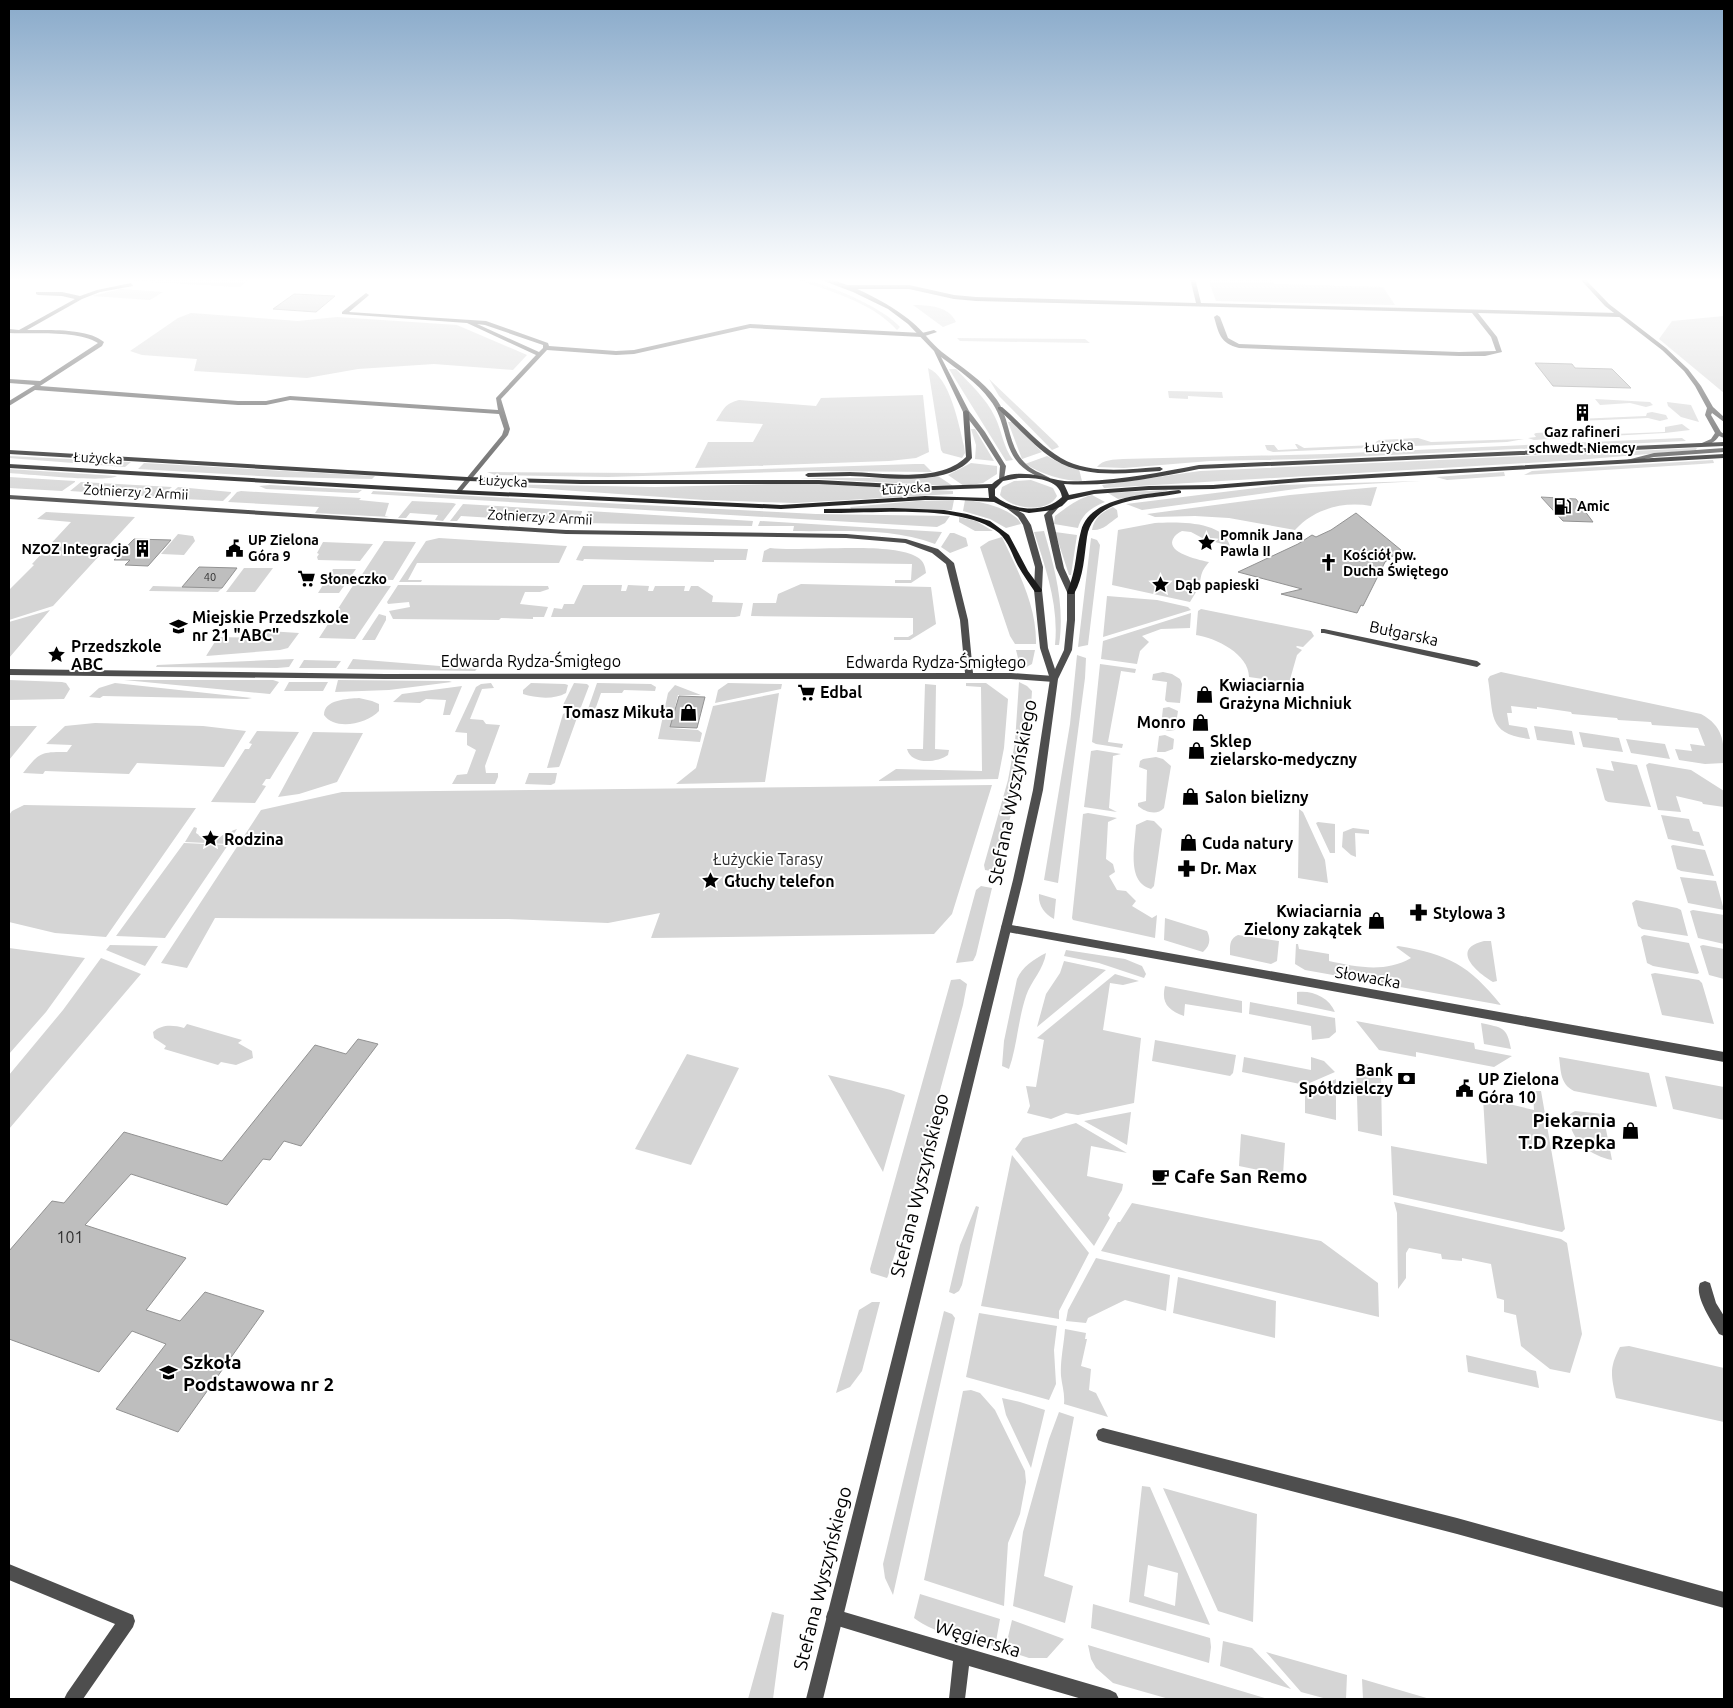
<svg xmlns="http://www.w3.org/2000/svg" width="1733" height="1708" viewBox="0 0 1733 1708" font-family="Ubuntu,sans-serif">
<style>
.green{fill:#d5d5d5;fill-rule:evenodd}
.building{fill:#bebebe;stroke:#929292}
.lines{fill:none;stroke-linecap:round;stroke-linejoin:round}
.minor{fill:#4e4e4e;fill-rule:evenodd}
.tertiary{fill:#4e4e4e;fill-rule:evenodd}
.secondary{fill:#1b1b1b;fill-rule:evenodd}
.labels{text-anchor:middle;stroke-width:4;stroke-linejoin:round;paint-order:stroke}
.far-number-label{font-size:11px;fill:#303030}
.far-poi-label{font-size:14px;font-weight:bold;fill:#000;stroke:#fff;text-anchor:start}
.far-street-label{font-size:14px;fill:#000;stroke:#fff}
.poi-label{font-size:16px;font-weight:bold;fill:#000;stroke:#fff;text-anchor:start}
.street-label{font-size:16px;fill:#000;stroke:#fff}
.park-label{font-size:16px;fill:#2c2c2c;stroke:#fff}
.near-number-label{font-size:16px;fill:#303030}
.near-street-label{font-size:19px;fill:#000;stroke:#fff}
.near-poi-label{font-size:19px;font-weight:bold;fill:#000;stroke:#fff;text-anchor:start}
</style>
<rect width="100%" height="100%" fill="#fff"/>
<path class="green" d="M134 278H252L240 287 130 281Z
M790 278C817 278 883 307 900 327L897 330C872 302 826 289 790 278Z
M1208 279 1272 280 1274 284 1383 287 1395 305 1216 301Z
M121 289 163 292 150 300 92 296Z
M913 305C928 305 949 306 956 322L943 327Z
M191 313 298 321 337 317 457 325 527 355 513 370 434 364 358 369 307 378 194 371 197 359 142 355 130 351 178 318Z
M1724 316V393L1659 339 1672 321Z
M957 338 1085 339 1090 343 960 341Z
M928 368C950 377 959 425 964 446L965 453 962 458 943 453 941 450Z
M949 369H956C970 384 986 398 995 417 1002 431 1003 447 1013 460L1006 461Z
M989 379 1057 444 1059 447 1052 450 999 396Z
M1168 391 1222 392 1223 398 1188 396V399L1169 398Z
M923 395 929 452 916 458 889 461 695 468 708 442H753L763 424 716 421C724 409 724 404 739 400L816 406 821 398Z
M1595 399 1650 402 1653 405 1646 407 1630 403 1600 405Z
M1667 402 1691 405 1699 422 1681 417 1668 406Z
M1652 412 1666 415 1668 419 1660 421 1648 418 1579 421 1577 419 1646 416 1647 413Z
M1008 422H1012L1042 452 1022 459Z
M1682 424 1690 430 1665 433 1534 440 1528 438 1536 437 1534 434 1536 433 1555 432 1564 436 1665 432V427Z
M971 429H975L994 461 975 459 976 445Z
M1418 438 1431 442 1524 439 1507 442 1273 452 1267 450 1265 445H1274L1278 450 1298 449 1295 444H1297L1304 448 1375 445 1376 442 1379 440Z
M1682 438 1686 441 1308 459 1210 461 1124 468 1097 467C1103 459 1114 460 1123 459L1327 454Z
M1697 448 1696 450 1577 460 1104 488 1102 485 1200 471Z
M9 456 131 462 125 467 9 458Z
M1047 456 1058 462 1079 469 1082 481C1062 481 1042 474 1025 464Z
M1713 460 1714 463 1701 464 1524 475 1532 471 1547 470Z
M144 463 375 476 372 479 277 477 138 469Z
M971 463 997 466V474L983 483 964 486 948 475Z
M915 464H924L932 472 815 471 608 477 495 475 487 472 644 473Z
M9 469 117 476C106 483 27 474 9 473Z
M1504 472 1505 476 1447 480 1436 477Z
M938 476 953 486 800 478H921Z
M9 477 75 481V482L62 491 9 488Z
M1031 480 1053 488 1057 496C1048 514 1011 509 1000 495L1002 487 1014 481Z
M1421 481 1310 487 1142 510 1126 504 1280 485Z
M81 482 172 487 160 497 70 491Z
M813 483 953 491V494L795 503 704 500 491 485 492 484 655 487Z
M270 485 362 490 358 493H352L266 489 259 486Z
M178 487 231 492V493L223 501 166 498Z
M1377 487 1371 506C1343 501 1314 509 1295 530L1229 518 1195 516 1155 517 1147 514 1290 495Z
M1166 490 1168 491 1118 499 1108 493Z
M241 491 361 498 359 500 389 503 385 516 389 517 315 513 319 507 228 502 237 492Z
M373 491 816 514 950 516 945 523 937 527 371 494Z
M1092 495 1105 502C1091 508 1082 514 1078 528L1054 524 1055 516C1066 508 1078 498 1092 495Z
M954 500 952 510 851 509 850 507 917 501Z
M965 500C980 501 1014 509 1021 524L1006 528 990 519 963 511Z
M412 501 453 503 456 504 443 521 435 520 438 515 410 513 406 518H398Z
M463 504 582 511V512L577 523 461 516 457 521H450Z
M1113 507 1117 510 1118 517C1109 523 1103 531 1092 530 1094 518 1102 512 1113 507Z
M588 511 753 521 752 526 581 523Z
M46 512 135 517 53 606 9 620V590L34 565 32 564 71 522 37 519Z
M959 517 976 521 993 531H975L959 522Z
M760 521 942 532 935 544C890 527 840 532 793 531L794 526H758Z
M1155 523C1176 522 1223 520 1230 546L1204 539 1191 532 1182 531C1178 533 1175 535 1173 539 1166 553 1200 560 1209 562 1200 573 1202 574 1199 586 1197 591 1193 597 1190 602L1112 585 1118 530Z
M1044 531C1055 569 1065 606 1059 645H1055C1059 606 1046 569 1034 532Z
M1055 532 1077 535 1071 575H1069Z
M950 533H954L966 538 968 546 950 553 941 547Z
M178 534 193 536 195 541 184 555 161 554Z
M1002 537C1018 571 1037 606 1036 644H1015L1010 636 980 547 989 541Z
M439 538 567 546 559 563H417L408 580H422L421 582H399L426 541Z
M1091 538 1097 540 1100 545 1088 645 1078 647Z
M384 541 416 542 393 580 359 579Z
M323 542 373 544 360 561 318 560 317 557 319 554 317 553Z
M583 546 748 549 746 560H714V562L584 559 583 561 576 560Z
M770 548C804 552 892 541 917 557 924 561 925 566 926 573L911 583H895V580H911L912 564 762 562 764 551Z
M244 568H273L255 592H226Z
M333 569H356L339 593H318Z
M354 584 391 586 355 639 319 638Z
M801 584 931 587 936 624 910 640H894V637H908L913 634V618L751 616 753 603H776L778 594Z
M398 585 548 586 549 589 540 592H525L520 604 548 607 544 617H533V619L501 618 499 620 393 619 389 611 410 607 409 602 388 604 387 602Z
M583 585H622L621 591H626L628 585 649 586 648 591H653L655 586H685L684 591H689L691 586H698L713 596 712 602 743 603 740 616 735 617H551L554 608 562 609 564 604H574Z
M153 586 222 588 218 592 149 591Z
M1107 596 1157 600 1188 607 1191 610 1103 637Z
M1201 609 1311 631 1314 636 1303 647 1297 646 1296 647 1302 650 1297 655 1289 683 1282 687 1270 688V680L1249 677C1249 654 1216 638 1196 635L1198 611Z
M50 610 9 658V622Z
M1191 613 1190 628 1161 629 1142 636 1149 642 1140 651 1137 664 1101 659 1103 641Z
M379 614 386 616V620L375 640H362Z
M268 631 299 633 288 648 280 650 206 656 218 637 263 638Z
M1016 650H1035L1032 664 1021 670Z
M1077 655 1086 658 1085 678 1058 883 1044 880 1070 724Z
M294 659 289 667 277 668 156 667 157 665Z
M353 659 477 669 475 671 347 669Z
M304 660 341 661 336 668H299Z
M1100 664 1136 669 1135 673 1121 671 1108 742 1123 744 1122 748 1096 744 1092 742Z
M1163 672 1172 674 1180 679 1182 684 1180 703 1167 702 1165 700 1167 682 1152 680 1153 674Z
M1501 672 1701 714C1723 726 1724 741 1724 763L1705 764 1679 760 1675 749 1692 751 1690 744 1705 746 1698 728 1652 725 1651 722 1618 720 1617 718 1572 714 1571 712 1537 707V709L1511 706 1512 713H1507L1509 725 1527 728 1530 739C1487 734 1494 716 1488 679L1490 676Z
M9 680 62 682 66 683 70 689 64 699 9 700Z
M124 680H273L279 682 270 694Z
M338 680 449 681 452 682 389 690 335 692Z
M289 682H328L323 691H284Z
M1019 682 1027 686 1032 691 1031 706 1017 793 995 872 985 870 984 865 1008 780 1015 742Z
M115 683 252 698 247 699 103 696 100 698 89 697 99 688Z
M491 683 494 688 482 689 470 719 483 720 486 724 500 725 485 766 486 773H498V777L495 784H452L457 775 467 774 476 750 467 745V733L455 732 476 687 481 684Z
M531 683 565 684 568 685 566 693C554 700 535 698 523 694V690Z
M574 683 587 684 589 686 581 707C576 711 568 711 562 707Z
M597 683 651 684 656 687 655 691 624 690 622 693H601L595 710 588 709Z
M728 683 781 684H782L781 689 715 703 718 690Z
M966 683H986L1008 699 1004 748 998 779 878 781 896 769 982 771 981 687 966 686Z
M925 684 936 685 935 749 949 750 948 755C937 763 911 765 907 749H923Z
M675 685 701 695H678L670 728 698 730 702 733 700 742 658 739 668 693Z
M462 686 450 715H443L446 700 426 699 420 703 393 702 402 694Z
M779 693 765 782 676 784 696 768 713 706Z
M359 698 372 701 379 704V711C367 724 335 731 324 715 324 699 348 699 359 698Z
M1169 707 1178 711 1175 730C1169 731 1165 732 1161 726L1163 708Z
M565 713 578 715 560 765 559 767 547 768 563 714Z
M95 723 203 726 246 731 224 767 137 763 129 774 45 771 43 774 23 773C40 752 40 752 67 752L72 745 46 744 65 726Z
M9 726H37L9 760Z
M1534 726 1572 731 1575 745 1537 740Z
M257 731 299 732 270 779H266L262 785 266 786 255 803 211 802 245 749H249L252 744 249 743Z
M313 732 363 733 337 782 299 794 278 797Z
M1579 732 1619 738 1623 752 1583 747Z
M1165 735 1174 739 1173 749 1165 752H1157L1159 736Z
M1626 739 1665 744 1670 759 1631 753Z
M1097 750 1121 754 1113 756 1109 808 1117 812 1084 807 1091 751Z
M1156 757 1163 759 1171 766 1164 808C1157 816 1145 812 1138 806V803L1146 801 1147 770 1139 767 1140 761 1143 759Z
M1611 761 1637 765 1651 807 1608 802 1605 800 1596 768 1614 771Z
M1649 763 1691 770 1724 791V807L1703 804 1702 802 1676 796 1681 812 1658 810 1646 765Z
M529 773H557L555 783 551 785 525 784Z
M992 785 952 914 934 934 651 938 660 913 608 923 508 919 215 918 187 968 161 963 261 810 342 792Z
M24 805 195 808H196L106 937 55 933 9 922V815L12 811Z
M1299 809 1303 812 1325 860 1328 883 1298 878Z
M1088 813 1117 818 1108 822 1106 859 1113 864 1115 872 1109 876 1117 890 1126 891 1136 901 1132 906 1152 918 1157 915 1155 938 1073 920 1072 918 1083 814Z
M1661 815 1689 819 1693 831 1699 832 1704 846 1668 839Z
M1147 820 1154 821 1162 829 1154 886 1151 889C1126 882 1135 846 1136 825Z
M1318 822 1335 824V853H1330L1316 823Z
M194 827 197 828 196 833C212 846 223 833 237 829L227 844 185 842Z
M1353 828 1369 830V834L1355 833 1356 857 1351 855 1342 847 1343 832Z
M184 843 228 845 165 938 116 936Z
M1673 845 1705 850 1714 876 1681 871 1677 869 1671 846Z
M1680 877 1716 881 1724 910 1688 903Z
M981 886 992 888 976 955 973 961 956 963 976 890Z
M1039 894 1056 899 1054 919C1044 914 1038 905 1039 894Z
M1636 900 1677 908 1681 910 1688 936 1642 929 1638 926 1632 903Z
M1693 910 1724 915V944L1698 938 1690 911Z
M1165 918 1207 931C1211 939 1210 946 1203 952L1164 940Z
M1238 935 1279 941 1277 961 1271 964 1230 955C1230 946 1229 939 1238 935Z
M1644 935 1689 943 1699 973 1697 974 1653 966 1647 963 1641 937Z
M1484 941H1491L1497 981 1493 982C1476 972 1450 949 1484 941Z
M1296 944H1298L1299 949 1329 954V961C1357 967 1385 973 1411 958L1396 947 1398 946C1448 954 1469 965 1501 1005L1305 970 1295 964Z
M110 945 158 946 145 966 106 950Z
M1703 945 1724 949V979L1709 975 1700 946Z
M9 948 85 958 46 1012 9 1054Z
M1066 950 1125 959 1142 966 1146 974 1144 978 1099 963 1064 956Z
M1046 953C1044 969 1031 981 1026 996 1018 1020 1017 1046 1009 1069L1002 1066 1004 1041 1017 979C1022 967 1034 959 1046 953Z
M101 958 141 974 9 1129V1075L63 1010Z
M1064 961 1106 970 1037 1027 1046 994 1060 973Z
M1655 973 1699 980 1702 983 1714 1024 1662 1015 1651 974Z
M1115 974 1139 981 1123 985 1110 983 1103 1030 1141 1038 1134 1103 1078 1115 1066 1113 1051 1119 1027 1113 1030 1106 1026 1086 1036 1087 1044 1040 1037 1038Z
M960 979 967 984 963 1005 905 1221 888 1276 887 1278 871 1273 870 1269 951 980Z
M1165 986 1242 1001V1013L1185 1004 1184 1016C1168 1010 1161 1003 1165 986Z
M1297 992C1312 990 1329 997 1335 1012L1297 1004Z
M1250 1002 1335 1018 1336 1032 1329 1038 1312 1040 1311 1026 1249 1014Z
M1356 1021 1474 1043 1475 1049 1512 1056 1494 1067 1416 1052V1057L1379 1050Z
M1481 1023C1502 1028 1507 1026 1511 1049L1484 1044Z
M187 1024 242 1040 238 1043 252 1051 253 1058 236 1065 221 1062 218 1065 164 1049 166 1046 154 1038 153 1032C162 1024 173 1025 184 1028Z
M1155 1040 1236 1055 1233 1073 1230 1076 1152 1061Z
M687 1054 739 1068 691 1165 635 1149Z
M1244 1057 1311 1070V1057L1324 1061 1335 1072 1305 1085 1300 1084 1242 1072Z
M1559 1057 1649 1073 1657 1107 1574 1091C1560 1084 1561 1071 1559 1057Z
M1356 1062 1373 1066 1381 1074 1382 1136 1358 1131Z
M828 1075 891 1090 905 1095 883 1172Z
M1665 1076 1724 1087V1120L1673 1109Z
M1336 1079V1120L1305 1113V1094Z
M1533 1091H1541L1565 1229 1562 1232 1393 1195 1391 1146 1487 1164 1483 1098 1534 1110Z
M1575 1111 1603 1114 1612 1160C1591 1156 1567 1139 1570 1114Z
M1131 1112 1127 1145 1084 1121Z
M1076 1123 1127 1153 1091 1146 1087 1176 1123 1184 1122 1190 1108 1215 1110 1218 1094 1246 1015 1149 1023 1138Z
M1241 1134 1285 1143 1283 1175 1239 1166Z
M1012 1155 1089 1253 1059 1311V1319L981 1306Z
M1394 1202 1561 1239 1567 1243 1582 1334 1570 1373 1550 1369 1521 1346 1516 1315 1504 1312V1300L1497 1298 1491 1264 1462 1258V1261L1442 1259 1441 1254 1409 1248 1406 1253V1278L1398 1289 1397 1213Z
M1132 1203 1321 1241 1378 1283 1379 1317 1101 1251 1118 1222H1120Z
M976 1206 979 1207 962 1285 959 1291 954 1294 949 1292 960 1245Z
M1096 1258 1170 1275 1166 1311 1125 1300 1088 1318 1086 1323 1066 1321 1068 1310Z
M1178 1277 1276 1301 1275 1338 1173 1313Z
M872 1302H880L862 1371 850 1387 836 1393 859 1310Z
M944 1311 952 1314 955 1318 893 1595 885 1578 883 1564Z
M979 1313 1057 1326 1054 1350 1056 1384 1049 1400 966 1377Z
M1065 1329 1086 1333 1085 1339H1087L1081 1366 1091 1369 1089 1390 1096 1393 1108 1417 1064 1404C1065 1393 1062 1386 1061 1376 1060 1361 1064 1344 1065 1329Z
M1629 1346 1724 1368V1422L1616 1398C1611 1375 1609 1368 1620 1347Z
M1466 1355 1536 1371 1539 1388 1468 1372Z
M971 1390 980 1393 995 1410 1025 1471 1026 1482 1020 1514 1008 1543 1004 1606 924 1580 963 1391Z
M1002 1398 1020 1402 1045 1410 1031 1468 1006 1415Z
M1059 1412 1074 1417 1044 1576 1073 1586 1065 1623 1013 1606 1023 1532 1049 1439Z
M1142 1486 1150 1487 1210 1625 1129 1602ZM1148 1565 1178 1573 1175 1606 1144 1596Z
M1163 1488 1257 1514 1253 1622 1218 1611Z
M920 1594 1000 1619 995 1647C969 1639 936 1635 914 1618Z
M1093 1604 1210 1638 1211 1647 1209 1663 1091 1628Z
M772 1612 784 1615 773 1699H748Z
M1012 1620 1064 1639 1047 1658H1029L1005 1650Z
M1223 1641 1252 1648 1291 1689 1220 1666Z
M1088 1645 1268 1699H1169L1113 1683 1096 1668 1091 1659Z
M1266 1652 1347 1675 1346 1699H1327L1301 1692Z
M1362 1679 1430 1699H1363Z"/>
<path class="building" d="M294 294 335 296 316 312 273 309Z
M1535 363 1572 364 1575 368 1612 369 1631 388 1553 386Z
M1541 497 1576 499 1593 522 1563 521Z
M1356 513 1401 550 1385 562 1363 606 1361 605 1357 613 1281 594 1302 589 1238 572 1298 544 1312 535 1316 537 1331 530Z
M134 539 171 540 148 566 125 565 130 560H114Z
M199 567 237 568 222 588 182 587Z
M679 696 705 697 697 728 670 727Z
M358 1039 378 1044 301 1146 284 1141 270 1160 263 1159 227 1205 131 1174 85 1225 186 1258 146 1310 180 1321 205 1292 264 1311 178 1432 116 1409 166 1344 132 1331 99 1372 9 1339V1251L52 1201 64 1203 124 1132 222 1161 315 1045 346 1054Z"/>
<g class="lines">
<path class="minor" d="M1190 278H1195L1201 303 1619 313 1622 315 1619 317 1478 313 1497 337 1502 352 1485 356H1459L1239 348C1220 343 1219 334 1214 317L1217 315 1220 317 1228 338 1239 344 1459 352 1496 351 1491 337 1472 313 976 301 954 299 909 289H847L844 287 847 285H909L954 295 976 297 1196 303Z
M131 283 133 286 100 292 82 299 27 330C48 330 88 328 104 342L102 346 40 386 238 401H266L290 396 498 410 496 398 536 355 467 323 342 314V312L366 293 369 295 368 296 349 312 486 321 548 343 549 346 616 351 634 350 750 324 922 333 934 330 937 332 922 337 750 328 634 354 616 355 547 350 501 399 510 429 508 435 460 493H456V491L502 435 504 429 499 414 290 400 266 405H238L35 390 9 406V401L35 385 9 383V379L40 381 98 343C78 330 32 334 9 333V329L19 330 75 299 62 296 38 295 36 294V292H62L80 296 97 290ZM477 324 485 325 543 345V348L539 352Z
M9 495 566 530 846 534 906 539 938 549 954 563 968 620 973 673H1011L1054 676 1058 679 1054 682 1011 679H385L9 675V669L385 674 965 673 960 620 946 564 932 553 905 543 846 538 566 534 9 499Z
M1321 629H1324L1477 661 1481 664 1477 667 1324 633H1321Z
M1006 924 1724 1052V1062L1002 931 1001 928 1002 925Z
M1705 1281 1710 1283 1716 1303 1724 1316V1336L1719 1334C1712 1322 1694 1296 1700 1283Z
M1103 1428 1457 1518 1724 1592V1608L1457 1534 1103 1442 1098 1440 1096 1435 1098 1430Z
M9 1564 133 1615 135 1621 133 1627 83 1699H64L67 1693 115 1624 9 1580Z
M834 1609 1110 1690 1116 1693 1119 1699H1082L969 1666 965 1699H949L953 1661 828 1623 826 1617 828 1611Z"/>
<path class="tertiary" d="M816 278C843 278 891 304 912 322 923 331 931 343 942 352 961 367 983 380 997 400 1010 418 1008 446 1024 462 1031 470 1041 473 1050 478V480C1044 481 1038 477 1033 474 1000 457 1010 425 990 400 977 382 958 370 941 357L969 411 985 432 1006 466 1004 479 999 480 1000 466 979 433 963 412 934 351 908 324 888 309 853 292Z
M1579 278H1584L1609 304 1666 348 1688 369 1701 386 1713 407 1724 417V422L1712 413 1711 415 1721 432 1724 434V438L1719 436C1715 442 1709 446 1702 445V443L1711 439 1715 433 1705 415 1707 408 1695 386 1684 371 1662 350 1605 306Z
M1724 448V452L1654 457 1626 463 1623 461 1654 453Z
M1005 505H1009L1024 514 1031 525 1043 567 1042 590 1048 648 1055 669 1064 650 1067 620V592L1056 568 1044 515 1053 506 1059 507 1052 515 1064 568 1075 592V620L1072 650 1058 679 1043 790 1023 880 823 1699H806L1013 880 1033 790 1050 679 1040 648 1034 590 1035 567 1023 525 1018 517 1005 507Z"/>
<path class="secondary" d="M998 407H1002C1021 423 1039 445 1061 458 1090 475 1128 469 1160 467L1163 469 1160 471C1126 473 1086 479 1055 460 1034 447 1017 426 998 409Z
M966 410 969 412 972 458C947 488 885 477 850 476 836 476 822 477 808 477L805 475 808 473C822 473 836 472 850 472 884 473 940 483 966 457L963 412Z
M1724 442V446L1199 469C1154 478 1110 487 1064 484L1069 495 1094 490 1149 486 1213 485 1301 478 1724 454V458L1301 482 1213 489 1149 490 1094 494 1068 500 1062 506 1053 510 1029 513 1006 508 994 502 959 500H925L781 509 458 494 9 468V464L458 490 781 505 925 496 989 498 988 488 933 490 819 484H581L467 481 9 454V450L467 477 581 480H819L933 486 992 484C1010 467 1037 475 1058 480 1066 482 1076 481 1085 481 1123 480 1161 472 1199 465ZM1019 478C1035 478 1059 478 1062 497 1044 514 1014 511 995 496V489L1003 481Z
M1179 490 1181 491V493C1150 500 1093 496 1087 537 1084 557 1084 576 1074 594H1068L1067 592C1077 569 1075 554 1081 531 1089 496 1149 494 1179 490Z
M824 509 893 508 944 510 967 514 990 521 1009 535 1028 571 1042 590 1041 592H1035C1029 583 1023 575 1018 566 1012 555 1009 542 999 533 962 503 873 514 827 513H824Z"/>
</g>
<linearGradient id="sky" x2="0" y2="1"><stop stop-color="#89aaca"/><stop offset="0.54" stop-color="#fff"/><stop offset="1" stop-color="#fff" stop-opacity="0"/></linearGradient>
<rect width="1733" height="518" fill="url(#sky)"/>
<defs>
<symbol id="building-bare" viewBox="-9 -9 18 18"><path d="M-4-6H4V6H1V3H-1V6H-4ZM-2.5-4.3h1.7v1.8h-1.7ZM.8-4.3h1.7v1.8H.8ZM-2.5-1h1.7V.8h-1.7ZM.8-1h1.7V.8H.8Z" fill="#000" stroke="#fff" stroke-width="2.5" paint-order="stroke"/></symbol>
<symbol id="fuel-bare" viewBox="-9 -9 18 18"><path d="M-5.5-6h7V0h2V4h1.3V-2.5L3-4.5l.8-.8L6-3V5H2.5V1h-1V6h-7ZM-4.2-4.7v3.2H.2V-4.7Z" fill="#000" stroke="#fff" stroke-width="2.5" paint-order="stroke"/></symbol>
<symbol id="sight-bare" viewBox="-9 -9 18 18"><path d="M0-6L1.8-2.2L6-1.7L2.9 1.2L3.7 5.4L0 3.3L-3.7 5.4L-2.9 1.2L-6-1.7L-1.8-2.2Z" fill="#000" stroke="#fff" stroke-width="2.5" paint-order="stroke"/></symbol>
<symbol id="civic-bare" viewBox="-9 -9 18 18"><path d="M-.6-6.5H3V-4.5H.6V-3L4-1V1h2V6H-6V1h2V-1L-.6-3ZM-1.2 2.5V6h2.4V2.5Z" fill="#000" stroke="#fff" stroke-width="2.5" paint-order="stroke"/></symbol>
<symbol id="church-bare" viewBox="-9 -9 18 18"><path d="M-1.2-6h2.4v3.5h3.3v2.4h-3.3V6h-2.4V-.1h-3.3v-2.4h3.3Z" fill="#000" stroke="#fff" stroke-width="2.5" paint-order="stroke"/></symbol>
<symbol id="supermarket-bare" viewBox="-9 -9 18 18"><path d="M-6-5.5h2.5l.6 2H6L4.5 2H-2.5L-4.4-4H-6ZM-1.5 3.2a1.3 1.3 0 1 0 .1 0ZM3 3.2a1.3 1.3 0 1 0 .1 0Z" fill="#000" stroke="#fff" stroke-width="2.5" paint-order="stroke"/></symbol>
<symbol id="school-bare" viewBox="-9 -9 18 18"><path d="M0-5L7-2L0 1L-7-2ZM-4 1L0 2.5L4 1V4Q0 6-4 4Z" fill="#000" stroke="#fff" stroke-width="2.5" paint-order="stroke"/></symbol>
<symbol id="shop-bare" viewBox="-9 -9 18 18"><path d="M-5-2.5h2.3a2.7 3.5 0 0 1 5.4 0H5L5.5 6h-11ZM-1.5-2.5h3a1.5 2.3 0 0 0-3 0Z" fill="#000" stroke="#fff" stroke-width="2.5" paint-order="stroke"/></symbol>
<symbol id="pharmacy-bare" viewBox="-9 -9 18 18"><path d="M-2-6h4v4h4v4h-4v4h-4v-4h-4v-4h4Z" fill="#000" stroke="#fff" stroke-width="2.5" paint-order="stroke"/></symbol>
<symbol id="bank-bare" viewBox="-9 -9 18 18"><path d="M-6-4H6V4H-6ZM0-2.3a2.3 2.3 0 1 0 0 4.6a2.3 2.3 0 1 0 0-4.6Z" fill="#000" stroke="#fff" stroke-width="2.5" paint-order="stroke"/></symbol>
<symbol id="cafe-bare" viewBox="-9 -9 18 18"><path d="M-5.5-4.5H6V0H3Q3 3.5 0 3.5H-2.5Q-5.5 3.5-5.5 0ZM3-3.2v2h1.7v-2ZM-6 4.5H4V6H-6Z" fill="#000" stroke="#fff" stroke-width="2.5" paint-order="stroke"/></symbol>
</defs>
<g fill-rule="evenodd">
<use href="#building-bare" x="1570" y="400" width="25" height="25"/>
<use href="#fuel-bare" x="1550" y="494" width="25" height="25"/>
<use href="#sight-bare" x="1194" y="530" width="25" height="25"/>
<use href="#civic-bare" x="222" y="536" width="25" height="25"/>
<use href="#building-bare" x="130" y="536" width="25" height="25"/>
<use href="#church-bare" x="1316" y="550" width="25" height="25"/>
<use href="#supermarket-bare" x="294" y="566" width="25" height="25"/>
<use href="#sight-bare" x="1148" y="572" width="25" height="25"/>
<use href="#school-bare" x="166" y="614" width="25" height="25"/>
<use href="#sight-bare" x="44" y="642" width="25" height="25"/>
<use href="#supermarket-bare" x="794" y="680" width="25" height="25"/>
<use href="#shop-bare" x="1192" y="682" width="25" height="25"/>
<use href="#shop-bare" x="676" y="700" width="25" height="25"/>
<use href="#shop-bare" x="1188" y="710" width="25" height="25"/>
<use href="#shop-bare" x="1184" y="738" width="25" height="25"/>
<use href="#shop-bare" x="1178" y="784" width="25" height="25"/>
<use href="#sight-bare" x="198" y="826" width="25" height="25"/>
<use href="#shop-bare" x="1176" y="830" width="25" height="25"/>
<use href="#pharmacy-bare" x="1174" y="856" width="25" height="25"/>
<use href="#sight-bare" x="698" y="868" width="25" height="25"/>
<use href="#pharmacy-bare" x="1406" y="900" width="25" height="25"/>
<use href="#shop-bare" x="1364" y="908" width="25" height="25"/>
<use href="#bank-bare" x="1394" y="1066" width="25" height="25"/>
<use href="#civic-bare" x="1452" y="1076" width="25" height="25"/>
<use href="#shop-bare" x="1618" y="1118" width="25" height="25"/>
<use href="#cafe-bare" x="1148" y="1164" width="25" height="25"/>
<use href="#school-bare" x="156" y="1360" width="25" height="25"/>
</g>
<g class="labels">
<g class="far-number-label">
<text x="210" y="581">40</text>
</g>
<g class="far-poi-label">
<text x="1582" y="437" text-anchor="middle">Gaz rafineri<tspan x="1582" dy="16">schwedt Niemcy</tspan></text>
<text x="1577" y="511">Amic</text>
<text x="1220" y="540">Pomnik Jana<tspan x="1220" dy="16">Pawla II</tspan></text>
<text x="248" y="545">UP Zielona<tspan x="248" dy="16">Góra 9</tspan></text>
<text x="129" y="554" text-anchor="end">NZOZ Integracja</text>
<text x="1343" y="560">Kościół pw.<tspan x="1343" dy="16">Ducha Świętego</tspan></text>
<text x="320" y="584">Słoneczko</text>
<text x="1175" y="590">Dąb papieski</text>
</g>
<g class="far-street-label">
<text transform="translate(1389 446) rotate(-3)" y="5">Łużycka</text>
<text transform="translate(98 458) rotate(3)" y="5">Łużycka</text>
<text transform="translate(503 481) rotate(3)" y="5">Łużycka</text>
<text transform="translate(906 488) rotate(-4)" y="5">Łużycka</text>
<text transform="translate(136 492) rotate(3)" y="5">Żołnierzy 2 Armii</text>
<text transform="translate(540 517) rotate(3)" y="5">Żołnierzy 2 Armii</text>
</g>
<g class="poi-label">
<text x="192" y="623">Miejskie Przedszkole<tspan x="192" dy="18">nr 21 "ABC"</tspan></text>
<text x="71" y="652">Przedszkole<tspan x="71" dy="18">ABC</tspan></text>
<text x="1219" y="691">Kwiaciarnia<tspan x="1219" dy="18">Grażyna Michniuk</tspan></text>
<text x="820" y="698">Edbal</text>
<text x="674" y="718" text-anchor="end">Tomasz Mikuła</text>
<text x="1186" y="728" text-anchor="end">Monro</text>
<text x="1210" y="747">Sklep<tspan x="1210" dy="18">zielarsko-medyczny</tspan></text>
<text x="1205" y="803">Salon bielizny</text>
<text x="224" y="845">Rodzina</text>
<text x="1202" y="849">Cuda natury</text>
<text x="1200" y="874">Dr. Max</text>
<text x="724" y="887">Głuchy telefon</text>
<text x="1362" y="917" text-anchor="end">Kwiaciarnia<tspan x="1362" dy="18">Zielony zakątek</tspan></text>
<text x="1433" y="919">Stylowa 3</text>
<text x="1393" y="1076" text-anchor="end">Bank<tspan x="1393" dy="18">Spółdzielczy</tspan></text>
<text x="1478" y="1085">UP Zielona<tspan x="1478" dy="18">Góra 10</tspan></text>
</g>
<g class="street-label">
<text transform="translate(1404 633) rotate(12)" y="6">Bułgarska</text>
<text x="531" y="667">Edwarda Rydza-Śmigłego</text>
<text x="936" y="668">Edwarda Rydza-Śmigłego</text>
<text transform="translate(1368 977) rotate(10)" y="6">Słowacka</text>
</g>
<g class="park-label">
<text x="768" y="865">Łużyckie Tarasy</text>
</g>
<g class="near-number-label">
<text x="70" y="1243">101</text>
</g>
<g class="near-street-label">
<text transform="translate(1012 792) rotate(-79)" y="7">Stefana Wyszyńskiego</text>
<text transform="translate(919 1185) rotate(-76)" y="7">Stefana Wyszyńskiego</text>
<text transform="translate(822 1578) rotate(-76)" y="7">Stefana Wyszyńskiego</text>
<text transform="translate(978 1638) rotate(17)" y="7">Węgierska</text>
</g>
<g class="near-poi-label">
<text x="1616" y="1127" text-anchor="end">Piekarnia<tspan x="1616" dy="22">T.D Rzepka</tspan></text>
<text x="1174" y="1183">Cafe San Remo</text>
<text x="183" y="1369">Szkoła<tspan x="183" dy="22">Podstawowa nr 2</tspan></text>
</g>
</g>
<rect width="1733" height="1708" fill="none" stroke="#000000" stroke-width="20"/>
</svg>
